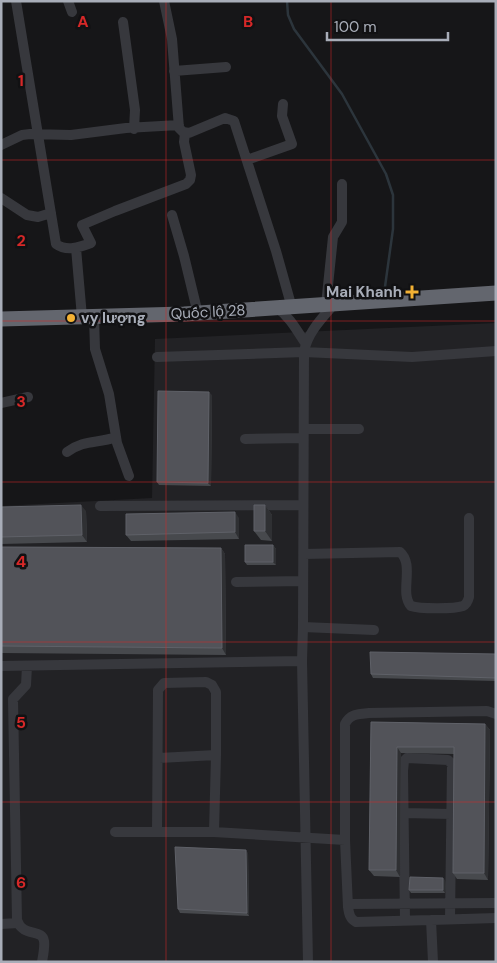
<svg xmlns="http://www.w3.org/2000/svg" width="497" height="963" viewBox="0 0 497 963" font-family="'DM Sans',sans-serif">
<style>
.built{fill:#222225}
.lines{fill:none;stroke-linecap:round;stroke-linejoin:round}
.stream{stroke:#2c353c;stroke-width:2.5}
.minor{stroke:#37383d;stroke-width:10}
.highway{stroke:#63666e;stroke-width:15}
.wall{fill:#47494d}
.shaded-wall{fill:#2f3033}
.building{fill:#525359;stroke:#5f6168}
.grid{fill:none;stroke:#d62828;stroke-width:1;stroke-opacity:0.55}
.poi-dot{fill:#f2b134;stroke:#111113;stroke-width:2}
.labels{text-anchor:middle;stroke-width:5;stroke-linejoin:round;paint-order:stroke}
.poi-label{font-size:15px;font-weight:bold;fill:#a8adb8;stroke:#111113;text-anchor:end}
.street-label{font-size:15px;fill:#a8adb8;stroke:#111113}
.grid-label{font-size:16px;text-anchor:middle;font-weight:bold;fill:#d62828;stroke:#111113;stroke-width:5;stroke-linejoin:round;paint-order:stroke}
</style>
<rect width="100%" height="100%" fill="#161618"/>
<path class="built" d="M496 323V962H1V506L152 498 155 339Z"/>
<g class="lines">
<path class="stream" d="M287 1 288 15 294 29 342 94 386 174 393 195V229L384 294"/>
<path class="minor" d="M16 1 56 244C67 252 80 247 91 243L82 225 115 211 186 184 190 180 191 175 184 142 185 133
M68 1 72 12
M164 1 172 39 179 128 183 132 189 133 225 118 234 121 276 251 292 308
M123 22 135 110 134 129
M174 71 226 67
M1 145 22 135 30 134 71 135 126 128 179 125
M247 160 292 144 282 116 283 104
M1 198 27 215 38 217 51 213
M172 215 184 256 198 314
M76 248 82 317
M326 305 333 237 342 222V184
M277 308C290 317 297 331 306 344
M94 317 95 349 109 394 117 443 129 476
M157 357 304 352 412 357 496 351
M1 403 28 397
M304 429H359
M245 439 303 438
M67 452C85 439 97 444 116 437
M100 506 303 505
M304 554 400 552C415 565 399 593 411 606 419 609 455 609 463 606 467 604 468 601 469 597V518
M236 582 303 581
M303 627 374 630
M1 666 302 661
M27 666 26 685 13 699 17 920C23 938 42 928 44 941 45 947 43 956 42 962
M159 758 216 755
M404 813 451 814
M115 832H214L345 840 348 907C349 914 350 919 356 922L431 920 433 962
M157 832 158 690 164 683 206 682 212 685 216 692V755L214 832
M345 840V724C350 714 358 714 369 713L487 711 496 714
M348 904 496 903
M405 920 403 771 404 761 407 758 448 760 452 764 450 919
M431 920 496 918
M1 924 18 923
M308 962 302 661 303 627 304 352C307 333 323 317 335 303"/>
<path class="highway" d="M1 319 184 314 496 293"/>
</g>
<path class="wall" d="M212 395 211 486 159 485 157 482Z
M265 505 272 515V541L261 540 254 531Z
M1 507 86 511 87 542 1 544Z
M239 518V539L131 541 126 535Z
M273 545 276 549V565H247L245 562Z
M1 547 221 548 225 554 226 655 1 653Z
M496 654V681L373 678 371 674Z
M371 722 485 724 490 730 488 880 457 879 453 873 454 754 401 753 400 877 374 876 369 870Z
M248 853 249 916 180 913 178 909Z
M446 881 445 893H411L409 890Z"/>
<path class="shaded-wall" d="M209 392 212 395 211 486 208 483Z
M81 505 86 511 87 542 82 535Z
M265 505 272 515V541L265 531Z
M235 512 239 518V539L235 532Z
M273 545 276 549V565L273 562Z
M221 548 225 554 226 655 222 648Z
M485 724 490 730 488 880 484 873Z
M397 747 401 753 400 877 396 870Z
M246 850 248 853 249 916 247 913Z
M443 878 446 881 445 893 443 890Z"/>
<path class="building" d="M158 391 209 392 208 483 157 482Z
M81 505 82 535 1 537V507Z
M254 505H265V531H254Z
M235 512V532L126 535V514Z
M245 545H273V562H245Z
M1 547 221 548 222 648 1 646Z
M370 652 496 654V678L371 674Z
M371 722 485 724 484 873H453L454 747H397L396 870H369Z
M175 847 246 850 247 913 178 909Z
M410 877 443 878V890H409Z"/>
<path class="grid" d="M166 1V962M331 1V962M1 160H496M1 321H496M1 482H496M1 642H496M1 802H496"/>
<g class="poi-dot">
<path d="M409.5 284.5h5v5h5v5h-5v5h-5v-5h-5v-5h5z"/>
<circle cx="71" cy="318" r="5"/>
</g>
<g class="labels">
<g class="poi-label">
<text x="402" y="297">Mai Khanh</text>
<text x="81" y="323" text-anchor="start">vy lượng</text>
</g>
<g class="street-label">
<text transform="translate(208 312) rotate(-3)" y="5">Quốc lộ 28</text>
</g>
</g>
<g class="grid-label">
<text x="83" y="27">A</text>
<text x="248" y="27">B</text>
<text x="21" y="86">1</text>
<text x="21" y="246">2</text>
<text x="21" y="407">3</text>
<text x="21" y="567">4</text>
<text x="21" y="728">5</text>
<text x="21" y="888">6</text>
</g>
<rect width="497" height="963" fill="none" stroke="#a8adb8" stroke-width="5"/>
<path d="M327 32v8h121v-8" fill="none" stroke="#a8adb8" stroke-width="2.5"/>
<text x="334" y="32" font-size="15" fill="#a8adb8" stroke="#111113" stroke-width="4" paint-order="stroke">100 m</text>
</svg>
